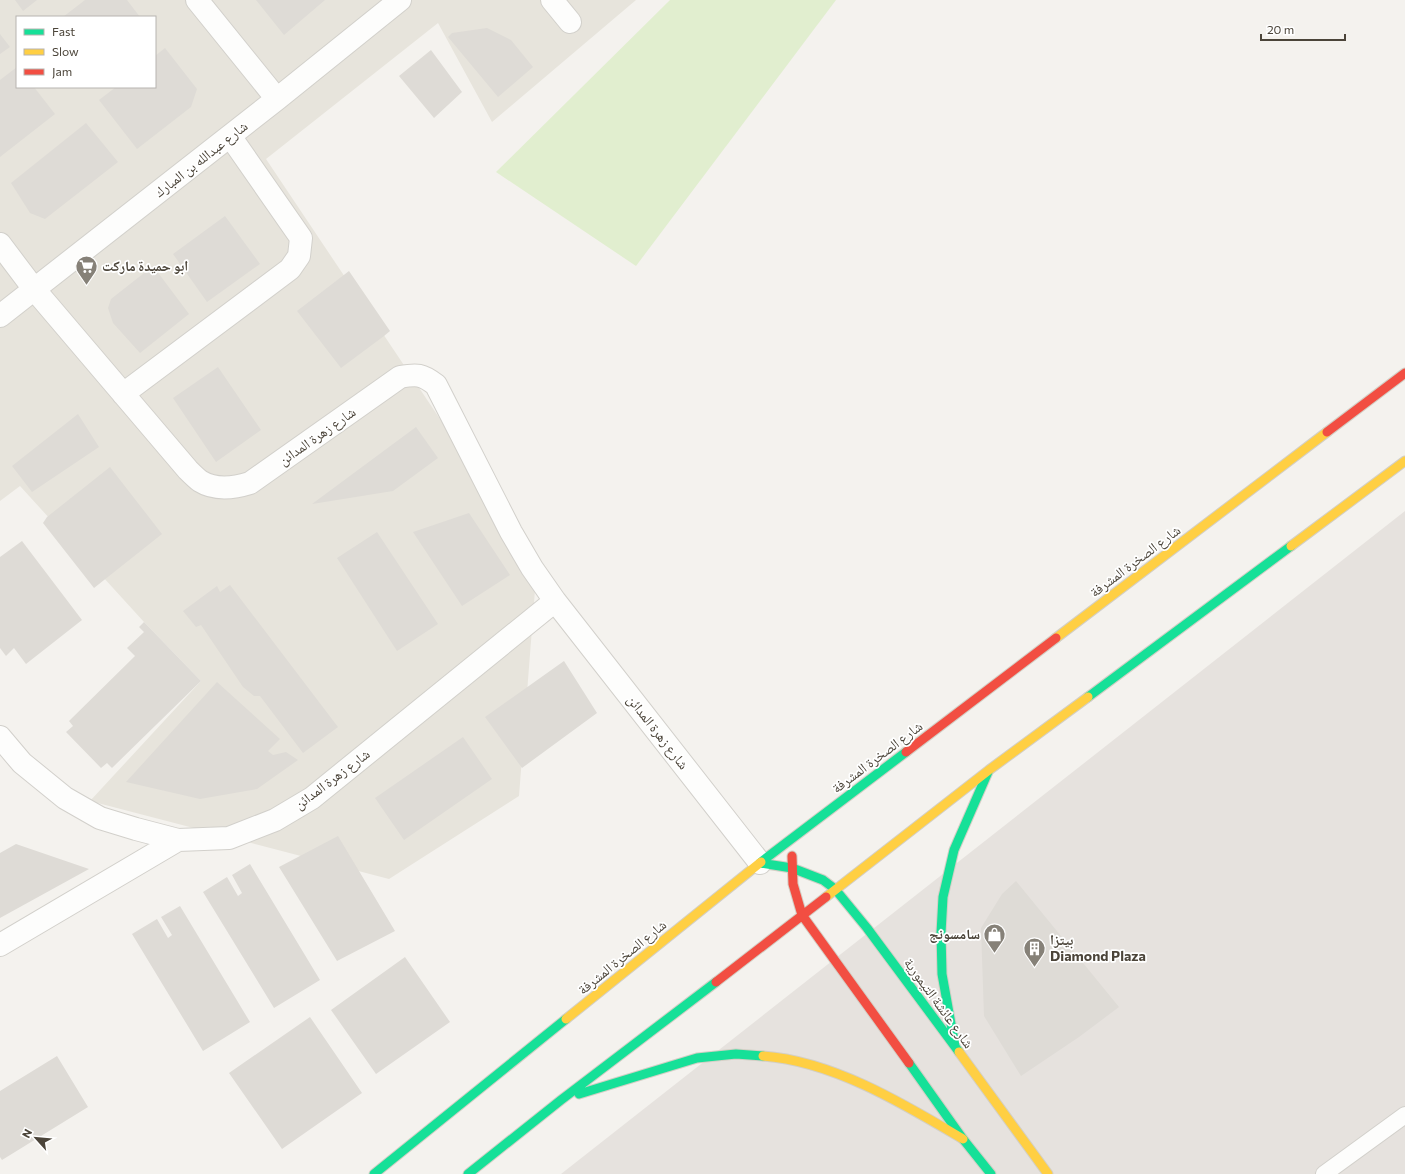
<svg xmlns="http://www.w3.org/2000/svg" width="1405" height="1174" viewBox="0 0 1405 1174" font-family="Commissioner,'Noto Naskh Arabic',sans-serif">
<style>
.residential{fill:#e7e4dc;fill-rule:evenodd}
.industrial{fill:#e6e2de}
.green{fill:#e1eecf}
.building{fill:#dedbd6}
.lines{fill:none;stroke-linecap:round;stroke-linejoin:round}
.lane-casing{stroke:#d2d0cb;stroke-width:18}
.street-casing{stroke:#d2d0cb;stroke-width:24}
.fast-casing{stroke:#d3cfc5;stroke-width:11}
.slow-casing{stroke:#d3cfc5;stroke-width:11}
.jam-casing{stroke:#d3cfc5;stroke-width:11}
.lane{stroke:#fdfdfc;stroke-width:16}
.street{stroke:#fdfdfc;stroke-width:22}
.fast{stroke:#16e098;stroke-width:9}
.slow{stroke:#ffcf43;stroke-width:9}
.jam{stroke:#f24e42;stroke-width:9}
.labels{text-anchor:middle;stroke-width:3.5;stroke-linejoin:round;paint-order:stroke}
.street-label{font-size:14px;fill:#4b4439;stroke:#fff}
.poi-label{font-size:14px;font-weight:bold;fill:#4b4439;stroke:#fff;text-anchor:start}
</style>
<rect width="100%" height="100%" fill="#f4f2ee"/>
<path class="residential" d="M0 0H636L492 122 438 23 266 159 537 564 519 796 389 879 90 801 201 681 144 622 20 486 0 501ZM17 17H155V87H17Z"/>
<path class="industrial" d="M1405 511V1174H561Z"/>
<path class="green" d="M670 0H836L636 266 496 172Z"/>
<path class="building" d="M15 0H37L23 11Z
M85 0H127L140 17H63Z
M256 0H325L284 35Z
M487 28 511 40 533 67 498 97 448 37 452 33Z
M0 34 10 47 0 54Z
M165 48 197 89 191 107 137 149 99 100 116 87H155V56Z
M431 50 462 92 434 118 399 76Z
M17 67V87H34L55 114 0 157V80Z
M86 123 118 162 45 219 30 213 11 183Z
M225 216 260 264 207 302 173 254Z
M153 266 189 314 140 353 113 323 108 308 111 299Z
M349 271 390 331 384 336 341 368 297 311Z
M218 367 261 430 216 462 173 398Z
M78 414 99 447 32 492 12 466Z
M416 427 438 458 393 491 312 504Z
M110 467 162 534 94 588 43 523 47 517Z
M469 513 510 575 462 606 413 532Z
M377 532 438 624 397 651 337 558Z
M22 541 82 620 26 664 14 648 6 656 0 648V557Z
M230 585 338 727 303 753 260 696H254L243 687 201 625 196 627 183 611 217 586 220 592Z
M144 622 201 681 112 768 107 763 101 768 66 732 73 726 69 721 135 656 127 648 144 632 139 627Z
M564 661 597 713 522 768 485 717Z
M217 682 280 739 268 751 273 755 286 752 298 760 257 789 200 799 126 782Z
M463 737 492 779 404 840 375 798Z
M338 836 395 931 337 961 279 867Z
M16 844 89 869 0 918V853Z
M250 864 320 980 274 1008 203 892 227 877 238 896 242 893 232 875Z
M1016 881 1119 1007 1079 1037 1021 1076 984 1016 981 928 1002 894Z
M180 906 250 1022 203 1051 132 934 157 919 168 938 172 935 161 917Z
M405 957 450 1022 376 1074 331 1010Z
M310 1017 362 1093 282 1149 229 1073Z
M57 1056 88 1107 2 1160 0 1157V1091Z"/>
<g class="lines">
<defs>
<path id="lane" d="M1324 1174 1405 1115"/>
<path id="street" d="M197 0 277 99
M552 0 570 22
M0 244 34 289 188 470C192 474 196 478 200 481 216 491 234 488 250 483L400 377C417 374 422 374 436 385L511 532 532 568 555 601 760 863
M0 316 277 99 400 0
M123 394 290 269 299 256 301 238 230 136
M0 737 22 763 65 798 100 818 136 829 178 840 229 838 275 820 312 798 555 601
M0 945 178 840"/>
<path id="fast" d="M1088 697 1291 546
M761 862 906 752
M760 863 792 868 823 880 835 889 867 928 959 1052
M955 1046 942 974 941 933 943 897 954 850 988 772
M909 1063 963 1139 991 1174
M579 1094 697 1058 736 1054 763 1056
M374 1174 566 1019
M468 1174 561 1100 716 982"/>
<path id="slow" d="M1291 546 1405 461
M1056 638 1327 432
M826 897 989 770 1088 697
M566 1019 761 862
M959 1052 1048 1174
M763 1056C833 1061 904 1104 963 1139"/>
<path id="jam" d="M1327 432 1405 373
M906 752 1056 638
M792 856 793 884 802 915 909 1063
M716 982 826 897"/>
</defs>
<use href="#lane" class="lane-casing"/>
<use href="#street" class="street-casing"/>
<use href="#fast" class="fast-casing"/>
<use href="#slow" class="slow-casing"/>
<use href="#jam" class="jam-casing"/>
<use href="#lane" class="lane"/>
<use href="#street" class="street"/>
<use href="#fast" class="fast"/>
<use href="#slow" class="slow"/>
<use href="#jam" class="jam"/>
</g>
<defs>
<symbol id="supermarket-pin" viewBox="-11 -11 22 30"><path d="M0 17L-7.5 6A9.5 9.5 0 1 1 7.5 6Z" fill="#868178" stroke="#fff"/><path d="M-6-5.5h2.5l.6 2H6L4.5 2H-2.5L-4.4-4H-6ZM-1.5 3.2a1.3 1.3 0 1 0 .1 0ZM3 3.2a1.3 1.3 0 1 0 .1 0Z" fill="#fff"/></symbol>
<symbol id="shop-pin" viewBox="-11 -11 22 30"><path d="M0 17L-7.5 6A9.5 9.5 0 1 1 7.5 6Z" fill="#868178" stroke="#fff"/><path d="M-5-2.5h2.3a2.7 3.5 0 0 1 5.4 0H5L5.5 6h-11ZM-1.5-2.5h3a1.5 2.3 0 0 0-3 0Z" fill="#fff"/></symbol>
<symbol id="building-pin" viewBox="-11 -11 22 30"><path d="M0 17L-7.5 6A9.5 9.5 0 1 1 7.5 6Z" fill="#868178" stroke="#fff"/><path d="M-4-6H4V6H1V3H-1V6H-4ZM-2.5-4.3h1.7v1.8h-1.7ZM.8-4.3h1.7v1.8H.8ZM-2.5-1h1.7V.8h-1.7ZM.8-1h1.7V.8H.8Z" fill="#fff"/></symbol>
</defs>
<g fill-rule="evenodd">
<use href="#supermarket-pin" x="74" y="254" width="25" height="34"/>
<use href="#shop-pin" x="982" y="922" width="25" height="34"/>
<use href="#building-pin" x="1022" y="936" width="25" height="34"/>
</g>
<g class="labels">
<g class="street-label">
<text transform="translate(201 159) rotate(-38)" y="5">شارع عبدالله بن المبارك</text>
<text transform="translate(317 436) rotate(-35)" y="5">شارع زهرة المدائن</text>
<text transform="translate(1135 561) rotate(-37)" y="5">شارع الصخرة المشرفة</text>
<text transform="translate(658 732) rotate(52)" y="5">شارع زهرة المدائن</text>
<text transform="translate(877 757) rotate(-37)" y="5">شارع الصخرة المشرفة</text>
<text transform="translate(332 779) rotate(-37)" y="5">شارع زهرة المدائن</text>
<text transform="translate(622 957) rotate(-39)" y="5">شارع الصخرة المشرفة</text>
<text transform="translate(939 1003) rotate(54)" y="5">شارع عائشة التيمورية</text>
</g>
<g class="poi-label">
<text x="102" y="271">ابو حميدة ماركت</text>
<text x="980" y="939" text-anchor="end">سامسونج</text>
<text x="1050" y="945">بيتزا<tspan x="1050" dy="16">Diamond Plaza</tspan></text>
</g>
</g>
<rect x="16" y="16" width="140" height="72" fill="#ffffff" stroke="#b7b4b0"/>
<rect x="24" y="29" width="20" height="6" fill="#16e098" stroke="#b7b4b0"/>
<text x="52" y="36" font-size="12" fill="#4b4439">Fast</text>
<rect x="24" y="49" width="20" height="6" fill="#ffcf43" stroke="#b7b4b0"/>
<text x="52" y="56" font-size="12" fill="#4b4439">Slow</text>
<rect x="24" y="69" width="20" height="6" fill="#f24e42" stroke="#b7b4b0"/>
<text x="52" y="76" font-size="12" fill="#4b4439">Jam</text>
<g transform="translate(36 1138) rotate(297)" stroke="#ffffff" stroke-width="3" paint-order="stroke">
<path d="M0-3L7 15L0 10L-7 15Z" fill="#4b4439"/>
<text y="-6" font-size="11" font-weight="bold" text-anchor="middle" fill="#4b4439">N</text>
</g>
<path d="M1261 34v6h84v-6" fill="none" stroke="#4b4439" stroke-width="2"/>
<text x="1267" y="34" font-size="12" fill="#4b4439" stroke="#ffffff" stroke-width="3" paint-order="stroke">20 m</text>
</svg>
